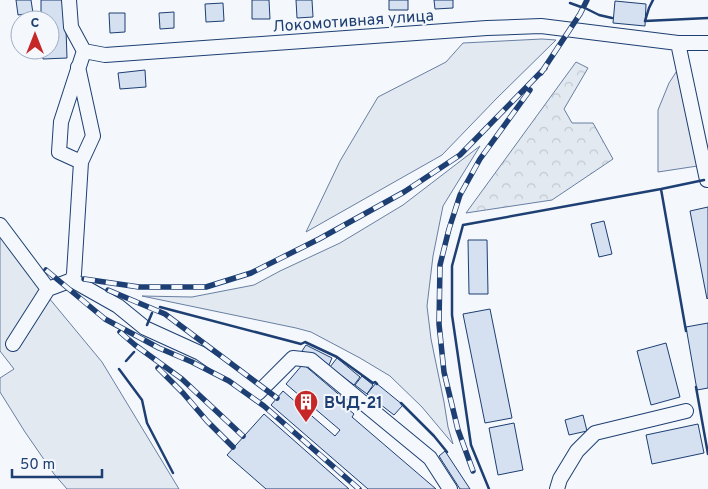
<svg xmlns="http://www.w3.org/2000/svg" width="708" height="489" viewBox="0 0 708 489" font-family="Overpass,sans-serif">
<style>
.green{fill:#e3e9f0;stroke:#687fa3}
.forest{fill:url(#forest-crowns);stroke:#687fa3}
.parking{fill:#e3e8f0;stroke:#687fa3}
.building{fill:#d5e0f0;stroke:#1d3f73}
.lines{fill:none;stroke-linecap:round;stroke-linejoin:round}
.minor-casing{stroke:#1d3f73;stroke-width:16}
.minor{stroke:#f4f7fb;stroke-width:14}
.rail-casing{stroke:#1d3f73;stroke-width:5.5}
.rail{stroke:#f4f7fb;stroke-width:4;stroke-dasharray:11;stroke-linecap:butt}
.wall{stroke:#1d3f73;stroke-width:2.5}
.labels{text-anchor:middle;stroke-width:4;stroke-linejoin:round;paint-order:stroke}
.street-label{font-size:16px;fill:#1d3f73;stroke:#f4f7fb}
.poi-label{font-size:16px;font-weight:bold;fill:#1d3f73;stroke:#f4f7fb;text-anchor:start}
</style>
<defs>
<pattern id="forest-crowns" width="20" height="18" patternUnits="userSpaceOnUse" patternTransform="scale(1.25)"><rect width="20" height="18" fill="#e3e9f0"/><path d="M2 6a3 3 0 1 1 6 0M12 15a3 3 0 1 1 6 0" fill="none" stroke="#c2c9d1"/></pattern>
</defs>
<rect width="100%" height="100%" fill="#f4f7fb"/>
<path class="green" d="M542 39 556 40 497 98 442 155 306 232 340 161 378 97 446 62 463 43Z
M480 146 443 206 433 256 427 306 431 339 444 402 448 427 453 444 422 407 390 376 360 358 311 332 296 328 142 296 192 297 254 285 280 271 340 243 403 205Z
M0 234 39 286 102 362 179 489H67L54 474 25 432 0 392V378L14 369 0 351Z"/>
<path class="forest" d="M576 62 588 68 564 109 572 123H593L613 159 552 200 466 213Z"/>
<path class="parking" d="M682 63 704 165 658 172V110L669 83Z"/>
<path class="building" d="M16 0H31L33 13 18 15Z
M41 0H65L67 58 43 59 42 50H50V20H41Z
M252 0H269L270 19H252Z
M296 0H312L313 17 297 18Z
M389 0H408V10H389Z
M434 0H453V8L435 9Z
M615 1 646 4 645 26 613 23Z
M223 3 224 21 206 22 205 4Z
M174 12V28L160 29 159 13Z
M109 13H125V32L110 33Z
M145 70 146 87 120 89 118 73Z
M708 207V298L707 299 690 211Z
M604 221 612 254 599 257 591 224Z
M468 240H487L488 294H469Z
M490 309 512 418 485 423 463 314Z
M708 323V388L697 390 686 327Z
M666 343 680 397 651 405 637 351Z
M306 345 332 358 329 365 302 351Z
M337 358 360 377 354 385 330 367Z
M303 364 343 398 340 402 354 414 352 417 436 489H368L271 405 283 391 335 436 340 430 286 384Z
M362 376 373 385 367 394 355 385Z
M376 383 403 405 394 415 367 394Z
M264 414 349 489H266L227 455Z
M583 415 587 431 569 435 565 420Z
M514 423 523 470 498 475 489 428Z
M698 424 704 453 652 464 646 435Z
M445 451 470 489H460L439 456Z"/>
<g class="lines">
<defs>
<path id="minor" d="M69 0 71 27 84 51 105 55 487 28 541 26 678 43H708
M678 43 707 180
M78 67 93 136 81 162 59 152 61 122 84 51
M0 225 48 289 72 280 118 306 145 328 200 353 258 393 293 358 311 360 430 458 450 489
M72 280 74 274 81 162
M13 344 48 289
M557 489 560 479 577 451 595 433 686 411"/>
</defs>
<use href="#minor" class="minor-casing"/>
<use href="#minor" class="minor"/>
<defs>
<path id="rail" d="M541 73 580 14 587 0
M46 270 105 319 159 348 192 362 229 381 264 406 359 489
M84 279 139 287H206L251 273 319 239 404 192 460 155 545 68
M108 290 165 314 277 398
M120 332 135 345 182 379 243 436
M158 368 183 393 207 421 233 447
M473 471 458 430 444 372 439 324 440 265 449 229 460 195 480 159 530 90"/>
</defs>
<use href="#rail" class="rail-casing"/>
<use href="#rail" class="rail"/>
<path class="wall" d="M653 0 649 8 645 21 708 18
M570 3 581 7
M585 8 599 15 612 18
M160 307 301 344 305 342 337 357 373 383 375 382 377 384
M147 325 152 313
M686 331 661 189 704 180
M126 361 134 352
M119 369 142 400 147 423 173 473
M696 387 708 454
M401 403 434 436 447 452
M489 489 471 445 452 315V266L463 225 661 189"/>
</g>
<defs>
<symbol id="building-pin" viewBox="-11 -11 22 30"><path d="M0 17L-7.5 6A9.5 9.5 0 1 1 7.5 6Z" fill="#c62828" stroke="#f4f7fb"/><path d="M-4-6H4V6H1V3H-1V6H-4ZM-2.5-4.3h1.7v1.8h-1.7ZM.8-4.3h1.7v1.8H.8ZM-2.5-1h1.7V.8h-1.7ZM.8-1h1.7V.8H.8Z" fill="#fff"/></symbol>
</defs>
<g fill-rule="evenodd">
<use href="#building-pin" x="292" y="388" width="28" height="38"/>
</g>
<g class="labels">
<g class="street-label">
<text transform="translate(353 20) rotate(-4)" y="6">Локомотивная улица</text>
</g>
<g class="poi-label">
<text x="324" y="408">ВЧД-21</text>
</g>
</g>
<g transform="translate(35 35)"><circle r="24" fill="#f4f7fb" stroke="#9eadc5"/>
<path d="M0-4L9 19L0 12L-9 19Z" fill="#c62828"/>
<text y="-8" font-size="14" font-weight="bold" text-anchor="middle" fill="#1d3f73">С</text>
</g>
<path d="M12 469v8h90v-8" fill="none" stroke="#1d3f73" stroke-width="2.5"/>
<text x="20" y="469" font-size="15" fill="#1d3f73" stroke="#f4f7fb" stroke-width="4" paint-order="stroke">50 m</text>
</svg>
